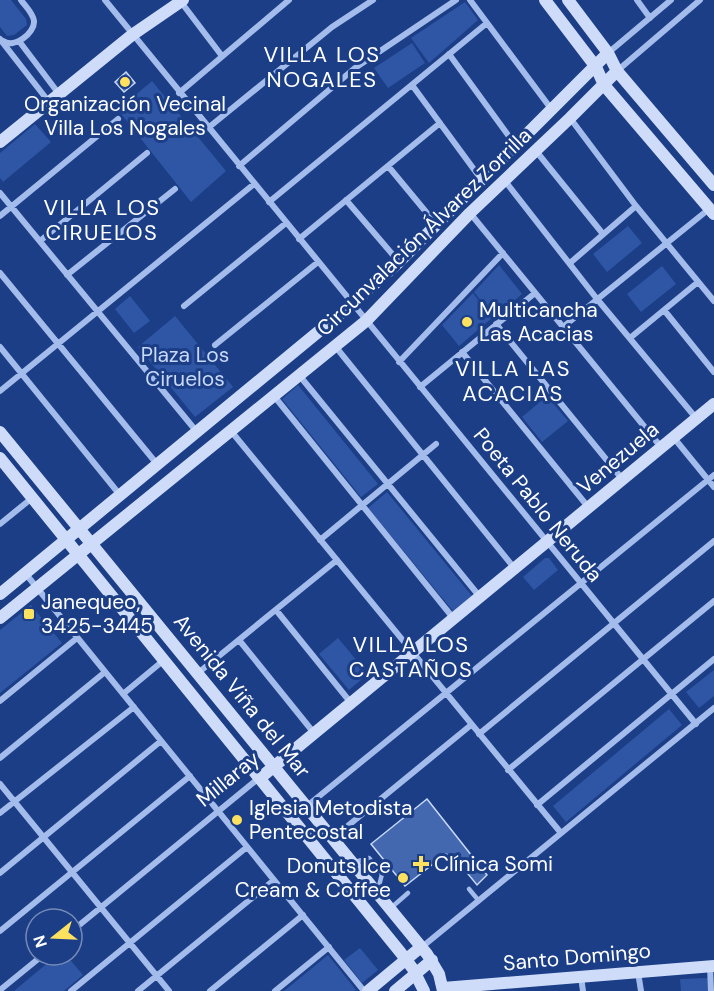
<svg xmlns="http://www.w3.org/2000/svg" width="714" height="991" viewBox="0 0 714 991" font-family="'DM Sans',sans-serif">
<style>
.green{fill:#2e56a5}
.building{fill:#4368b0;stroke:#c8d9f9;stroke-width:1.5}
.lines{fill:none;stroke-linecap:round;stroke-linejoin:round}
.lane{stroke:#a3bcec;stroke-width:4.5}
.street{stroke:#a3bcec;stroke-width:6}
.secondary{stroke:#cfdcf9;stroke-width:12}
.poi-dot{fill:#fee15f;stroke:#1b3e87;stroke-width:2}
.labels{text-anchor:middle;stroke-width:6;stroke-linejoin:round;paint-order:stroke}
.poi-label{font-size:21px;fill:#fff;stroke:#1b3e87;text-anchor:start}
.street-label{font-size:21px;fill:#fff;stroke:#1b3e87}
.park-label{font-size:21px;fill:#c8d9f9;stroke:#1b3e87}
.neighbourhood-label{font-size:22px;letter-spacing:1.5px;fill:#fff;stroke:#1b3e87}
</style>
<rect width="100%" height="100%" fill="#1b3e87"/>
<path class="green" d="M0 0H11L26 19 27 25 14 35 7 36 0 27Z
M465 2 478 20 429 63 411 38Z
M412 43 425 63 388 88 374 68Z
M152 81 226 171 191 202 118 110Z
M35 124 51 142 3 182 0 178V153Z
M628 226 642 243 607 272 593 254Z
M499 265 522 294 494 318 474 292Z
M662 266 676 284 641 312 627 294Z
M473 293 492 318 459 346 442 325Z
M130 296 150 321 134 333 115 309Z
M175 316 233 387 195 417 138 347Z
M298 385 378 484 361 497 282 399Z
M547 396 568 421 542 442 522 417Z
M387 492 472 596 453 611 368 508Z
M545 558H549L558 570 534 590 523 577Z
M31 605 62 643 0 693V630Z
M338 638 368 674 349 690 319 654Z
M714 670V696L699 708 686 692Z
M669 709 682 725 566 822 553 806Z
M360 948 378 970 362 983 344 960Z
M57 955H66L83 975 64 991H14Z
M328 955 356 990 354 991H284Z
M708 978 709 991H681L680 979Z"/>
<path class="building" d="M126 72 135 83 124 92 115 82Z
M427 799 487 875 477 885 455 858 446 854 405 886 371 844Z"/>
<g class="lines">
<path class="lane" d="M355 862 369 858 382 874 378 890
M469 889 479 901
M392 907 408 893"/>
<path class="street" d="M105 0 696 724
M470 0 552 110
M637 0 650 18
M181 2 222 56
M0 39 49 102
M3 41C14 49 35 33 34 21 33 13 25 6 21 0
M19 41 59 94
M608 53 671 0
M449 54 516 146
M617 71 700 0
M412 85 481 179
M179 93 289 0
M570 118 636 206 714 301
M208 128 332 27 373 0
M536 151 603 234
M239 166 355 68 456 0
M388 166 436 224
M505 181 597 299 696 418
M0 193 197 432
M346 200 399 262
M269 202 487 23
M470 213 661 447
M0 216 118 119
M299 239 440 123
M40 241 147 153
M570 263 636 206
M0 273 157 464
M67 275 175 189
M184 306 286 223
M664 310 714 372
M496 324 623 480
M563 327 709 209
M630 338 698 282
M215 345 318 262
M335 346 515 569
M0 347 120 495
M462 352 589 508
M399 362 503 253
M299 375 480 597
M420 387 535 293
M0 391 254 184
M274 396 454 619
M231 431 561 833
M674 438 714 487
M0 524 32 498
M320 540 436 444
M25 573 364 991
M276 610 351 703
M239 640 314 733
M198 673 337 560
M123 694 164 660
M0 701 77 638
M479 734 714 541
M0 758 105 672
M508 770 714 601
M0 784 169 991
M537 805 714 659
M307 806 714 475
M0 813 134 707
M333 838 471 725
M0 873 161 741
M0 931 190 776
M72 931 259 778
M422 947 714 708
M710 966 711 991
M638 972 641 991
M581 977 583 991
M0 990 43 955
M71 991 247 847
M138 991 274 880
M210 991 303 915
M275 991 329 947"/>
<path class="secondary" d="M545 0 596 67 604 85 714 214
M568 0 608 53 617 71 714 185
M0 142 132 35 183 0
M0 432 427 954 439 974 443 991
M0 458 401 953 413 969 424 991
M0 594 352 304 399 262 608 53
M0 618 366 321 470 213 570 118 617 71
M260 778 714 404
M443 988 714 966
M368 991 421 947
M395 991 432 960"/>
</g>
<g class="poi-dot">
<circle cx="125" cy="82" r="6"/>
<circle cx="467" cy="322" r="6"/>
<rect x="23" y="608" width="12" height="12" rx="3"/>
<circle cx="237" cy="820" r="6"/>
<path d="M418 855h6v6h6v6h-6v6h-6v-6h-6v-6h6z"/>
<circle cx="403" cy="878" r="6"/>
</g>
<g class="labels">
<g class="poi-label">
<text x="125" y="111" text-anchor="middle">Organización Vecinal<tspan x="125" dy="24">Villa Los Nogales</tspan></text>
<text x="479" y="317">Multicancha<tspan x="479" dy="24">Las Acacias</tspan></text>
<text x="41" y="609">Janequeo,<tspan x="41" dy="24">3425-3445</tspan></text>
<text x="249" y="815">Iglesia Metodista<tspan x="249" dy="24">Pentecostal</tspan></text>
<text x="434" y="871">Clínica Somi</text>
<text x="391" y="873" text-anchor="end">Donuts Ice<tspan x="391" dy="24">Cream &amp; Coffee</tspan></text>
</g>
<g class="street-label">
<text transform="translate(424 232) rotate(-44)" y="7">Circunvalación Álvarez Zorrilla</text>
<text transform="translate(618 458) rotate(-40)" y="7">Venezuela</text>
<text transform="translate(538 505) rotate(51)" y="7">Poeta Pablo Neruda</text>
<text transform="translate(242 696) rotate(51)" y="7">Avenida Viña del Mar</text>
<text transform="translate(228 779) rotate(-39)" y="7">Millaray</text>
<text transform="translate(577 957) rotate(-5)" y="7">Santo Domingo</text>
</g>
<g class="park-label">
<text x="185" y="362">Plaza Los<tspan x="185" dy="24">Ciruelos</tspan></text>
</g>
<g class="neighbourhood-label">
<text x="322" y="62">VILLA LOS<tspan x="322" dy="25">NOGALES</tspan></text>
<text x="102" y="215">VILLA LOS<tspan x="102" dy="25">CIRUELOS</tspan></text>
<text x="513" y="376">VILLA LAS<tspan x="513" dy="25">ACACIAS</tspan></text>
<text x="411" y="652">VILLA LOS<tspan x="411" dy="25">CASTAÑOS</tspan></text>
</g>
</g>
<g transform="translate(54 937) rotate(252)"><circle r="28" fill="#1b3e87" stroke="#768bb7" stroke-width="1.5"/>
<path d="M0-4.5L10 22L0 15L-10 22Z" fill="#fee15f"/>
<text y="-9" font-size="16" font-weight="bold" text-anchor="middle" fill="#ffffff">N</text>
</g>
</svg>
